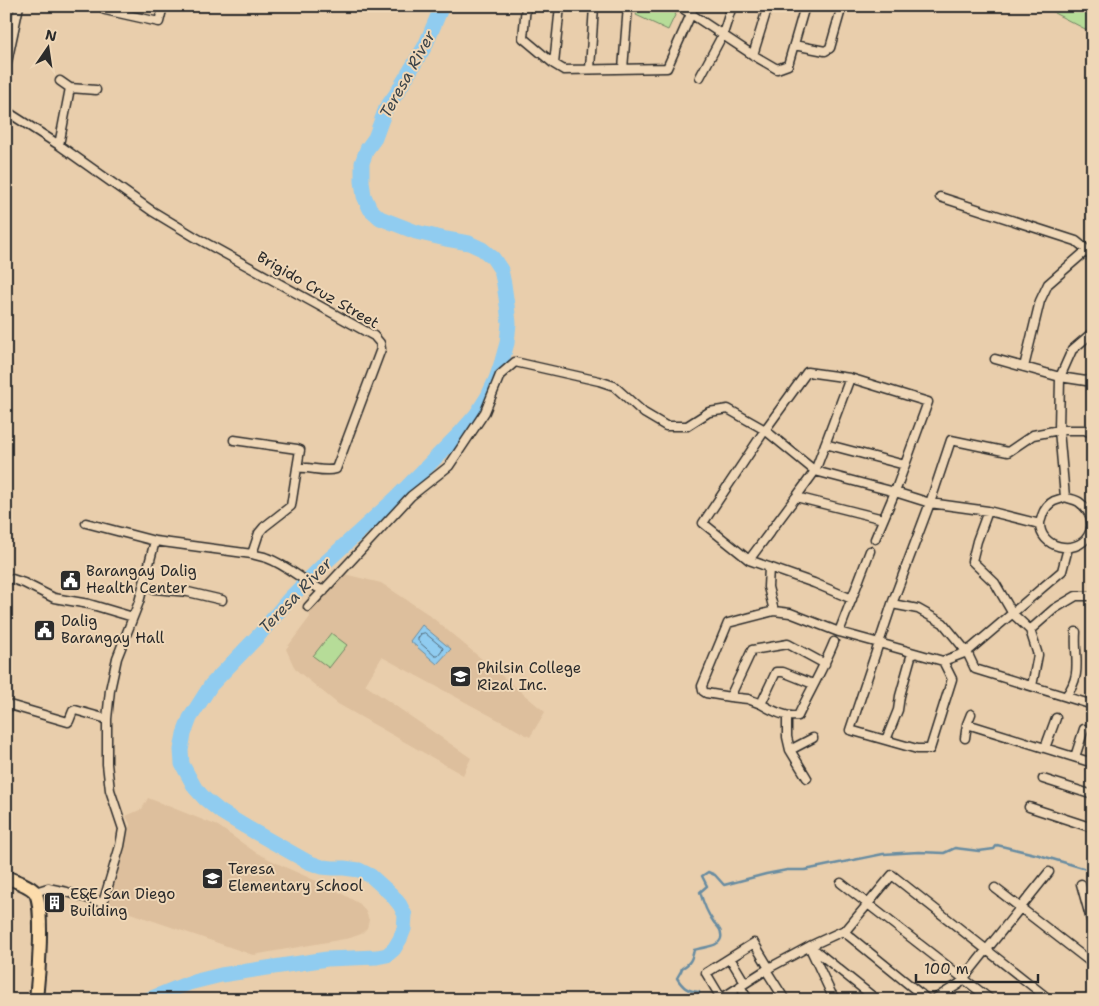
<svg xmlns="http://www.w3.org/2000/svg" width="1099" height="1006" viewBox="0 0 1099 1006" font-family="'Shantell Sans',sans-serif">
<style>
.built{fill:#ddbf9d}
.green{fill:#b6dc98;stroke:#708462}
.water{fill:#90ccf0;stroke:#688ca1}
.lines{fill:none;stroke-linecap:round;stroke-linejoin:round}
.shore{stroke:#536b7a;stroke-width:1}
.stream{stroke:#688ca1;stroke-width:2.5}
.river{stroke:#90ccf0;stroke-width:15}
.street-casing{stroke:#2b2b2b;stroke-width:11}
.primary-casing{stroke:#2b2b2b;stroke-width:16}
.street{stroke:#efd7b7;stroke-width:8}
.primary{stroke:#fcdcac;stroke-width:12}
.labels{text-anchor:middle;stroke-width:4;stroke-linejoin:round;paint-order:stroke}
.street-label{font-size:15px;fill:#2b2b2b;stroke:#efd7b7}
.poi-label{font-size:15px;fill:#2b2b2b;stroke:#efd7b7;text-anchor:start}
.water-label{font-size:16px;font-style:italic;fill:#3a4349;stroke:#efd7b7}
</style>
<rect width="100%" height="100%" fill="#e9ceac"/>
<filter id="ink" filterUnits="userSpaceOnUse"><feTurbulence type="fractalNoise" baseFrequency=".02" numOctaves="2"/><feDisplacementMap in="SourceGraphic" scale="10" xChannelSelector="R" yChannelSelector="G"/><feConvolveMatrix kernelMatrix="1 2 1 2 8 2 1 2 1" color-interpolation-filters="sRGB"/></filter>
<g filter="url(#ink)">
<path class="built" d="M344 574 381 583 428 614 545 712 530 737 382 657 365 685 471 758 463 775 338 704 295 669 286 649 310 617 308 607 321 592Z
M148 798 218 826 255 852 287 868 330 887 360 904 366 912 369 920 367 928 361 934 350 938 253 955 107 905 124 851 130 824 126 816 142 809Z"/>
<path class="green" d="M640 6H668L677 11 668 30 636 15Z
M1057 6H1093V33L1054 13Z
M331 633 347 645 329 668 313 656Z"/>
<path class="water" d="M422 625 451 649 437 664 410 641Z"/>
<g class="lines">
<path class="shore" d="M425 633 443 648 442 651 438 656H435L418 641V638L421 634Z"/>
<path class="stream" d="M698 1000 699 992C688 991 683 988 677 978L681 971 682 968C690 964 692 959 694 950 700 948 711 947 716 944 720 942 722 938 721 934 721 928 716 926 713 921 707 913 703 902 700 892L707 886 702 876 708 872 715 875 724 885 766 874 787 870H805L883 854 919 852 944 853 955 848 979 851 994 849 997 845 1039 855 1093 871"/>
<path class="river" d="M147 1000 189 983 221 975 327 959 377 957 387 955 394 949 400 939 404 929 405 915 400 905 392 895 371 876 359 870 344 868H333L322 867 308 862 246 827 221 812 205 799 195 788 182 764 181 750 184 734 190 718 211 685 259 635 289 599 326 562 396 498 461 432 476 415 488 396 496 379 502 361 507 343 509 323 507 305 504 284 501 270 493 258 482 249 469 243 446 239 416 232 380 218 370 209 364 196 362 181V163L367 149 375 138 386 108 396 94 425 46 442 6"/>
<defs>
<path id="street" d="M104 6 105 10 159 22 163 6
M526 6 523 38 554 64 564 70 667 68 691 14 693 6
M679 6 753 55 777 69 788 65 805 6
M794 45 825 51 830 48 842 6
M753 55 768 6
M554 64 560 6
M6 67 19 6
M590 69 594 6
M623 69 628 6
M700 77 723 34 732 6
M60 81 70 88 96 90
M6 111 59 145 152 211 195 237 374 336 380 343 381 349 336 469C324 473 310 466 297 468L291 506 264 527 259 533 252 554 155 541 139 602 117 658 110 690 107 719V764L110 790 123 829 120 846 103 903 67 892 48 888 35 892
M59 145 70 88
M940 197 1076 241 1087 250 1093 259
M995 359 1060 377 1086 381 1093 378
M1024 367 1040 301 1048 284 1087 250
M234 440 297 449 300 450 297 468
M825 444 905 465
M796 497 815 471 895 492 928 402 850 378
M1065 497 1059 430 1060 377 1072 350 1093 332
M1065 497C1069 499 1075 499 1079 502 1090 510 1096 524 1088 536 1076 556 1039 548 1040 523 1040 521 1042 518 1042 516 1044 510 1048 504 1054 501 1057 500 1061 499 1065 497Z
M988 511 977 541 972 561 995 583 1013 614 1030 630 1038 655 1032 686
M86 523 155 541
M1040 524 988 511 930 503 951 440 1008 452 1033 435 1059 430H1085L1093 434
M875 539 895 492 930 503 892 604
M252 554C257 556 262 556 267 558 287 565 304 582 324 591
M769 567 768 587 774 611
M12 579 24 583 54 598 89 604 133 617
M144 588 188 592 222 600
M852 599 814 583 749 560 796 497 883 519
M308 607 411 496 449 466 485 412 500 375 515 362 599 381 614 386 644 413 666 426H687L709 412 728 409 765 430 815 471 850 378 807 372 765 430 703 523 749 560
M1030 630 1054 609 1076 596H1093
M839 632 870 551
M879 643 943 661 952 679 930 749H917L850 730Z
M943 661 967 652 1062 571 1068 548
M825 664 788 644 752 650 730 697 706 693 703 691 702 686 728 623 774 611 790 613 839 632 879 643 892 604 918 609 943 623 967 652 975 669 1093 705
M813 684 783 672H776L761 704C771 710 786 718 798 716 810 691 824 667 834 642
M1066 696C1083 674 1074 657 1076 632
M730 697 748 699 761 704
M6 704 68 722 69 721 73 711 75 710 107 719
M787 716V737L790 750 807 778
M967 724 971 714
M965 738 967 724 1093 763
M886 740 898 710 900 696 912 653
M1045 748 1056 718
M790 750 813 738
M1075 757 1084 729
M1043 779 1093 795
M1029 807 1093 828
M841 883 991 1000
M1081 884 1093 927
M995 888 1093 964
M843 931 928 1000
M810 946 877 1000
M810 948 831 993 836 1000
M730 958 745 983
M766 970 785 1000
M740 986 748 1000
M721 998 706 973 754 943 769 968
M719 1000 769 968 810 946 847 929 892 875 1050 1000
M910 1000 921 994
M933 1000 959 984 964 978 1049 872"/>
<path id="primary" d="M6 877C15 881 27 884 34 891 45 902 38 982 36 1000"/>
</defs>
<use href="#street" class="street-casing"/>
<use href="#primary" class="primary-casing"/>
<use href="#street" class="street"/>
<use href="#primary" class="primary"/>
</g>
</g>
<defs>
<symbol id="civic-square" viewBox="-11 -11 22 22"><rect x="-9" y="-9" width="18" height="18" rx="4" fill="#2b2b2b" stroke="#efd7b7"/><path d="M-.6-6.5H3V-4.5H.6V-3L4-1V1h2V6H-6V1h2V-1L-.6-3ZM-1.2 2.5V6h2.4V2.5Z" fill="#fff"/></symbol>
<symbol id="university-square" viewBox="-11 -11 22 22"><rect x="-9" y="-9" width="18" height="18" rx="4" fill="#2b2b2b" stroke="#efd7b7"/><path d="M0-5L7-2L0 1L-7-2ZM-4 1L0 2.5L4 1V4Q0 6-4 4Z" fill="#fff"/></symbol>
<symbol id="school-square" viewBox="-11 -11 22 22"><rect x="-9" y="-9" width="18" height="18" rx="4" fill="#2b2b2b" stroke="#efd7b7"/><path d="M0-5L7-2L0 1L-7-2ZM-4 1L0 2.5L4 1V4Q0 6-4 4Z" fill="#fff"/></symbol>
<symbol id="building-square" viewBox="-11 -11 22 22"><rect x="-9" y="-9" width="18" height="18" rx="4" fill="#2b2b2b" stroke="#efd7b7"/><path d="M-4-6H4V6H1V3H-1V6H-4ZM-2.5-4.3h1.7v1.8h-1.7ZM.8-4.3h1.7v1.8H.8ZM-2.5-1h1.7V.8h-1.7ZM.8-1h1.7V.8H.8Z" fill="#fff"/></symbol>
</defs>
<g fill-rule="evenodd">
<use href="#civic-square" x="58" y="568" width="25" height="25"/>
<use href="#civic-square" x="32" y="618" width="25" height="25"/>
<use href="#university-square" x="448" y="664" width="25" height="25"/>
<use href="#school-square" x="200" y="866" width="25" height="25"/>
<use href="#building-square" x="42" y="890" width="25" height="25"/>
</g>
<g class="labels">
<g class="street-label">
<text transform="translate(318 290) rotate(30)" y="5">Brigido Cruz Street</text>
</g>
<g class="poi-label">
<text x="86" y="576">Barangay Dalig<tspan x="86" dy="17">Health Center</tspan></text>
<text x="61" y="626">Dalig<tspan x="61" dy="17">Barangay Hall</tspan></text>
<text x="477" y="673">Philsin College<tspan x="477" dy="17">Rizal Inc.</tspan></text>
<text x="228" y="874">Teresa<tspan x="228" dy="17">Elementary School</tspan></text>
<text x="70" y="899">E&amp;E San Diego<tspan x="70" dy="17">Building</tspan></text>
</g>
<g class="water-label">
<text transform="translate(407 74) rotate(-61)" y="6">Teresa River</text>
<text transform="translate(295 595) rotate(-46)" y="6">Teresa River</text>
</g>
</g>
<rect width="1099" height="1006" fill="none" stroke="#efd7b7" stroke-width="25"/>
<rect x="12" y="12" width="1074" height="981" fill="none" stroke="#2b2b2b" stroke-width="2" filter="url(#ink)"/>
<g transform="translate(48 48) rotate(13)" stroke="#efd7b7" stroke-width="4" paint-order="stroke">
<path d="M0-4L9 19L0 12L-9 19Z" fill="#2b2b2b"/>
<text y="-8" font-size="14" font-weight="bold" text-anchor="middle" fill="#2b2b2b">N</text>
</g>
<path d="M916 974v8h122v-8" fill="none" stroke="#2b2b2b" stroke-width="2.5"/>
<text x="924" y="974" font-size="15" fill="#2b2b2b" stroke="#efd7b7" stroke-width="4" paint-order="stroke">100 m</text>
</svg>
